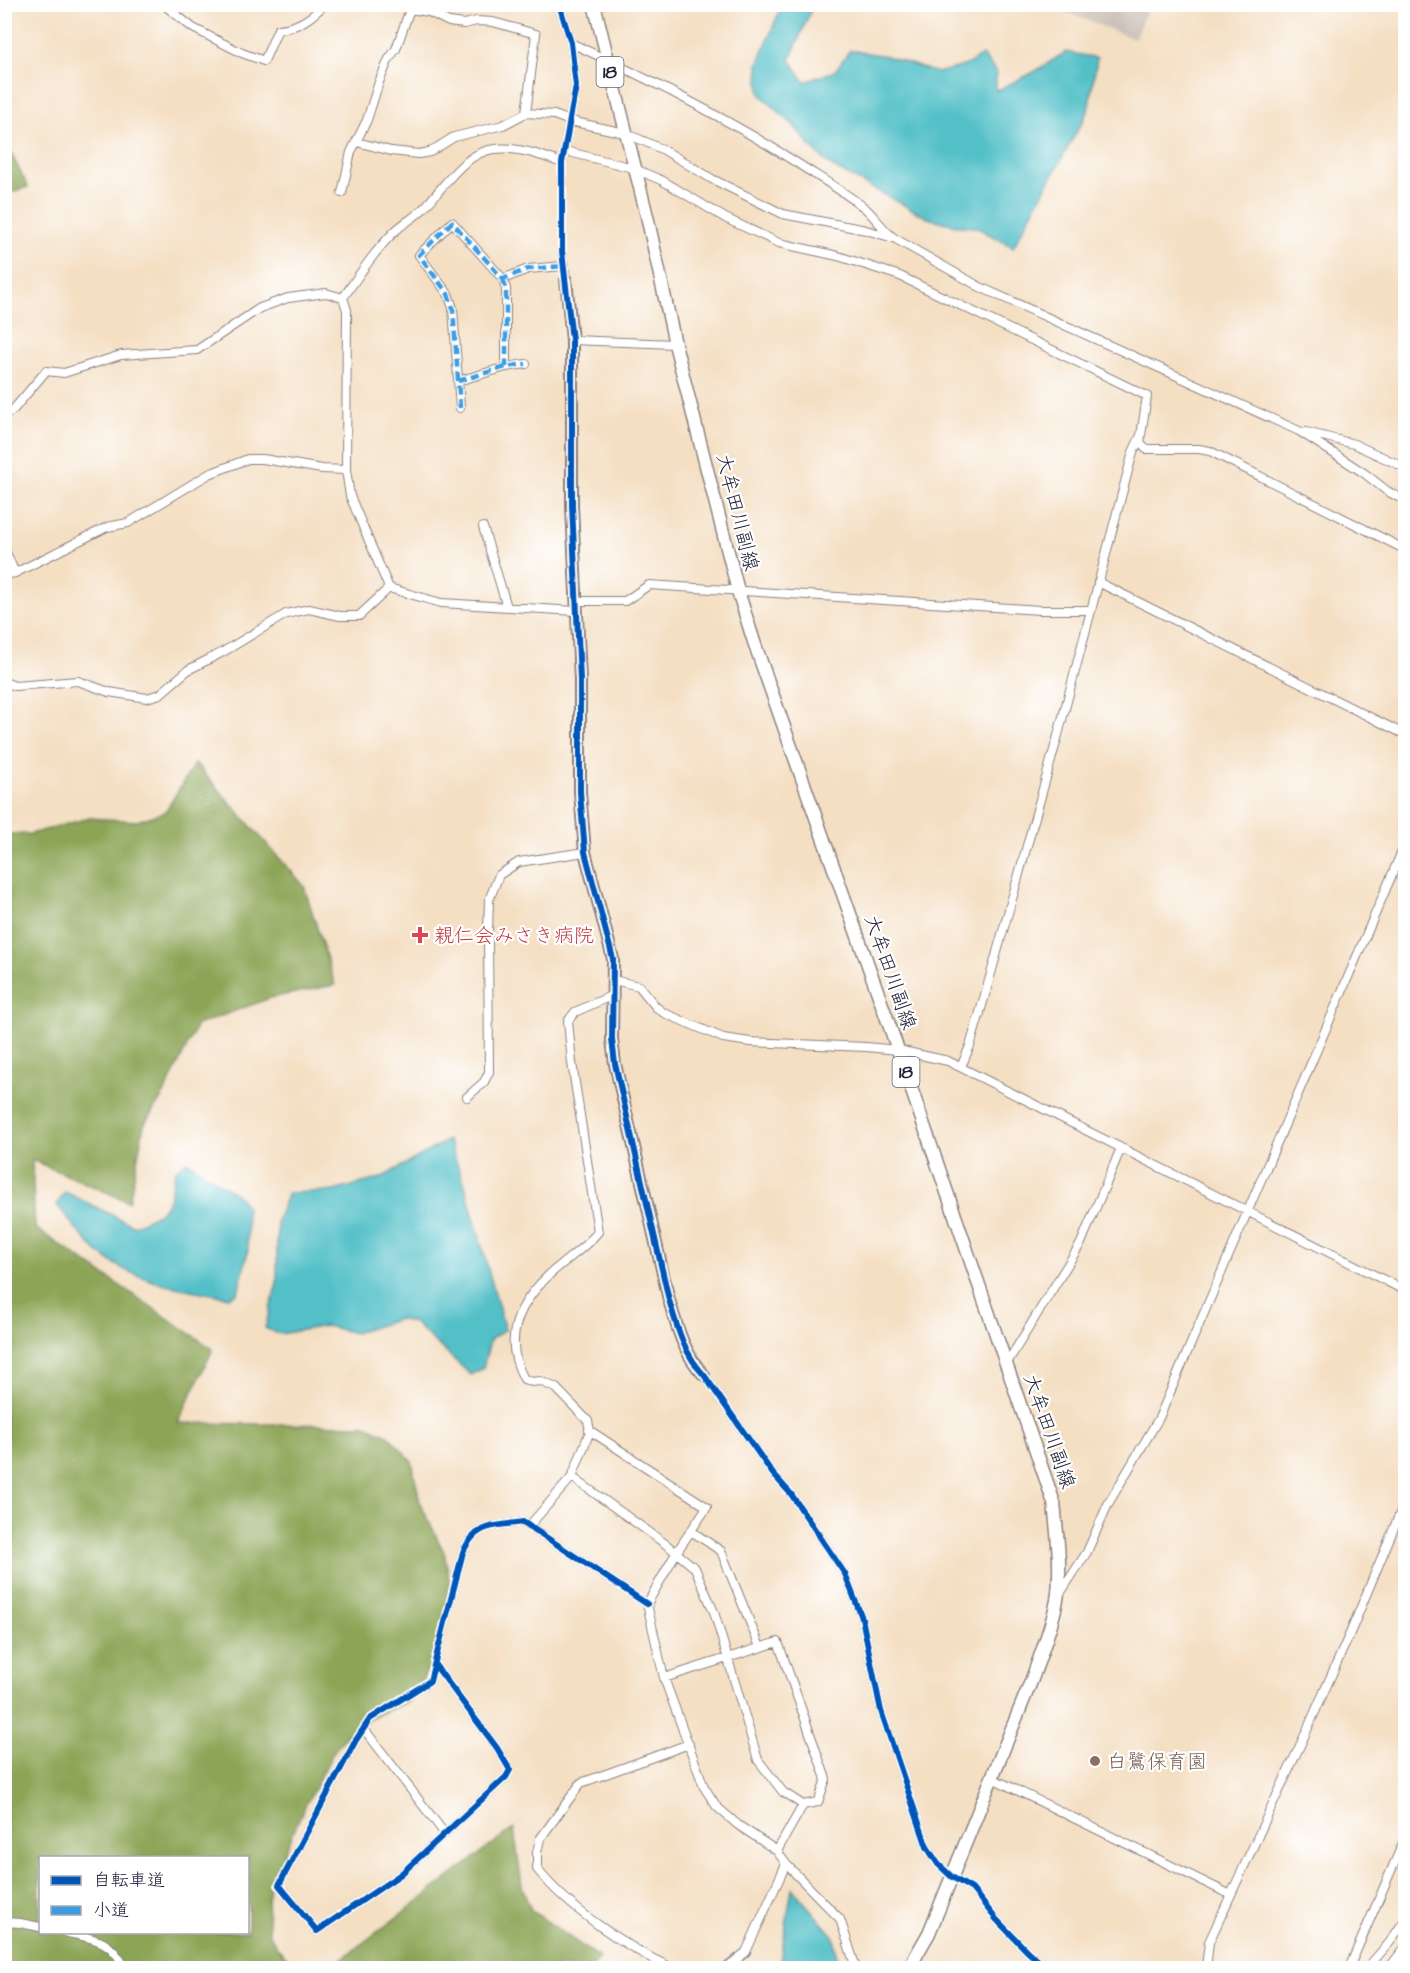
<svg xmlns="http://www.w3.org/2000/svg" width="1410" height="1973" viewBox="0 0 1410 1973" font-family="'Architects Daughter','Klee One',sans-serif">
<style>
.industrial{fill:#cdc2b9}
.forest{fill:#8ba455;stroke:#566348;stroke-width:1.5;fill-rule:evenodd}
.water{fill:#52c0c8;stroke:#3a7182;stroke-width:1.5}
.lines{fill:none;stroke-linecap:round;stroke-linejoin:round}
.street-casing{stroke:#8b807f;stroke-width:10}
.secondary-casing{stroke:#8b807f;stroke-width:14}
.primary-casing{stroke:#8b807f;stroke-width:15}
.street{stroke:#fff;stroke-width:8}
.secondary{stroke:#fff;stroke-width:10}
.primary{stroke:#fff;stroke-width:12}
.quiet{stroke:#3c9ce2;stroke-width:4.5;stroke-dasharray:9 4.5;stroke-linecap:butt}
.cycleway-casing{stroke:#fff;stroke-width:10}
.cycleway{stroke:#0057b8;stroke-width:6}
.health-dot{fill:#e0444e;stroke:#fff;stroke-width:2}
.education-dot{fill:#8d6e63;stroke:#fff;stroke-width:2}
.labels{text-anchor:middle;stroke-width:4.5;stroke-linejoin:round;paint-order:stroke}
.shield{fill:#fff;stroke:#646476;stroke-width:1.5}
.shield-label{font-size:18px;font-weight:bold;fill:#22223b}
.street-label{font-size:20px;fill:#22223b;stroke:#fff}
.health-label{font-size:20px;fill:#be3a42;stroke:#fff;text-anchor:start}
.education-label{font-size:20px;fill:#785e54;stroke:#fff;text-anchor:start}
</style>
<rect width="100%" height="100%" fill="#fff"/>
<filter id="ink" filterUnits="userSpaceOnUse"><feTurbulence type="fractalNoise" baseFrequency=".0167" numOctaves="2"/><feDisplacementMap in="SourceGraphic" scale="12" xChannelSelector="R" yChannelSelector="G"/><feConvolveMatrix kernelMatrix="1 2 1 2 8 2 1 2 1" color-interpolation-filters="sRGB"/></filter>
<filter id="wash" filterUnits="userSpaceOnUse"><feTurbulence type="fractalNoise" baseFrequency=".008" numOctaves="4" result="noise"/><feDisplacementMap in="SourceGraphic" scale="24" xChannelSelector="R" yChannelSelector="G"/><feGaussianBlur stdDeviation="1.35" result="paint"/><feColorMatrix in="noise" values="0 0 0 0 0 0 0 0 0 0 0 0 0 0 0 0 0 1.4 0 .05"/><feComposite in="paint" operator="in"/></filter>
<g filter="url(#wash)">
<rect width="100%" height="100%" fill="#f4dfc3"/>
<path class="industrial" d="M1048 5H1149L1134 39Z"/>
<path class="forest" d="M5 141 28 187 5 194H4Z
M195 763 304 886 335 985 270 998 197 1025 164 1094 144 1125 129 1202 32 1160 35 1228 213 1349 178 1423 366 1425 388 1435 412 1461 420 1503 444 1552 450 1583 439 1653 408 1702 357 1723 334 1751 302 1812 271 1884 267 1899 269 1934 277 1947 290 1961 307 1968H5V834H30L89 818 137 821 165 812ZM40 1858H248V1932H40Z
M514 1828 522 1886 531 1910 599 1958 592 1968H330Z"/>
<path class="water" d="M782 5H813L790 60 805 82 835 71 850 50 886 56 937 73 967 65 982 55 996 72V91L1034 72 1066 52 1097 58 1088 111 1013 247 976 227 959 226 928 218 831 166 813 149 793 125 760 94 758 64Z
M448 1140 464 1182 505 1330 490 1340 483 1368 471 1375 414 1323 399 1319 355 1333 326 1326 280 1334 265 1328 277 1283V1221L288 1193 334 1191 381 1178Z
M187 1161 237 1195 246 1206 248 1250 238 1293 229 1297C185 1289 135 1283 99 1253 83 1240 70 1220 57 1205L65 1192 134 1226 160 1213 169 1200 175 1171Z
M792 1888 834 1937 838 1968H779Z"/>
</g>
<g filter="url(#ink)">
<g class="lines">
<defs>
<path id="street" d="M163 4 193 28 242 53 264 61 278 29C298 28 311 18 325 4
M403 4 410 9 429 12 449 22 464 24 477 21 493 22 536 34 526 113
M559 4 571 43 576 86 562 163V251L566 280
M571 43C648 79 725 117 797 163 820 178 845 192 866 209 876 218 883 230 894 238L980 287 1299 431 1364 473 1387 491 1406 501
M357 142 391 151 419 154 430 152 454 137 503 125 526 113 554 115 570 121 625 133 664 150 712 179 783 214 866 230 890 237
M565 151 633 168 663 181 727 219 779 243 838 256 900 276 1147 396 1140 442 1146 449H1199L1210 451 1406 550
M342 193 351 152 367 120 379 82 389 59 396 49 410 9
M503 279 506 289V367
M343 298 347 310 346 470 350 496 389 588 441 603 576 611
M343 298C359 275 374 252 394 232 402 224 414 218 423 209 443 189 463 152 495 149 516 146 543 156 562 163
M572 340 675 344
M458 381 506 367 526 364
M460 408 453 308 448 294 419 255 452 222 503 279 528 269 564 266
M4 415 13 410 46 371 64 373 121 355 197 350 260 308 288 298 326 293 343 298
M1306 432 1354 444 1406 468
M483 527 507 607
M4 548 15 573
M4 575 15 573 107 527 128 523 209 474 248 459H263L322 469 346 470
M1098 582 1406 735
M576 601H625L649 585 1040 610H1090
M4 682 15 686 78 681 109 692 147 698 160 694 188 670 223 652 286 614 309 609 340 616H359L389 588
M613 980 639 986 656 1007 664 1013 723 1038 750 1042 866 1047 898 1050 948 1061 1406 1291
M961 1067 970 1046 979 1016 1057 739 1133 452 1140 437
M467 1097 484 1082 489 1072 488 931 489 900 499 875 519 862 585 852
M1007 1363 1081 1243 1121 1148
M704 1375 773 1474 791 1494 845 1574 862 1618 881 1711 927 1847 938 1864 952 1877 972 1889 996 1919 1028 1952 1047 1968
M589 1430 707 1507 676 1553 647 1604 664 1678 704 1787 717 1807 738 1825 777 1851 786 1864 840 1919 856 1968
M572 1477 667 1545 695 1568 714 1612 758 1760 783 1792 803 1805
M529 1526 572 1477 590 1431 588 1421 556 1388 540 1381 532 1382 524 1379C502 1339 518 1304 549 1275 565 1260 584 1249 598 1232L572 1063 568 1021 575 1012 613 995
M691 1531 721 1551 760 1647
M1059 1595 1087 1552 1108 1504 1159 1418 1406 842
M435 1665 497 1748 510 1770 506 1777 401 1874 317 1931 279 1885 356 1740 370 1719 430 1681 463 1552C477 1522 494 1527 523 1522L647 1604
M664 1678 778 1642 826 1779 818 1802 803 1805 777 1851
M364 1729 445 1834
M992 1778 1231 1895
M4 1922 20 1923 40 1927
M64 1932C94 1939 110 1938 125 1968
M672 1968C627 1948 568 1908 537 1869V1852L540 1839 581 1783 689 1744
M726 1968 746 1952 786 1864
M1206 1968 1209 1942 1303 1739 1351 1631 1406 1499
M1349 1968 1406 1836
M1367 1968 1390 1942 1406 1918
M1389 1968 1406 1946"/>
<path id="secondary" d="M566 280 572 340V506L580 680V792L585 852 613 959 612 1039 615 1064 669 1300C677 1327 684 1354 704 1375"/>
<path id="primary" d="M594 4 647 216 675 344 738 591 754 642 898 1050 1054 1503C1057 1534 1062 1568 1057 1600 1052 1627 1041 1653 1032 1679L929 1933 909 1968"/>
</defs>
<use href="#street" class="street-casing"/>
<use href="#secondary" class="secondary-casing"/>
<use href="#primary" class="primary-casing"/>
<use href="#street" class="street"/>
<use href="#secondary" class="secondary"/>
<use href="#primary" class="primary"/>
<path class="quiet" d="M503 279 506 289V367
M458 381 506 367 526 364
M460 408 453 308 448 294 419 255 452 222 503 279 528 269 564 266"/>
<defs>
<path id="cycleway" d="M559 4 571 43 576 86 562 163V251L572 340V506L580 680V792L585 852 613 959 612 1039 615 1064 669 1300C677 1327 684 1354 704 1375L773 1474 791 1494 845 1574 862 1618 881 1711 927 1847 938 1864 952 1877 972 1889 996 1919 1028 1952 1047 1968
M435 1665 497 1748 510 1770 506 1777 401 1874 317 1931 279 1885 356 1740 370 1719 430 1681 463 1552C477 1522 494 1527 523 1522L647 1604"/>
</defs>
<use href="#cycleway" class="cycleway-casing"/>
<use href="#cycleway" class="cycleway"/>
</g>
</g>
<path class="health-dot" d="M417 926h6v6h6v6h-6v6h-6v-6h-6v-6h6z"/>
<circle class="education-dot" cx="1095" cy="1761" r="6"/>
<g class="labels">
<g class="shield">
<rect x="596.5" y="57" width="27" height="30" rx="4.5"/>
<rect x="892.5" y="1057" width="27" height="30" rx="4.5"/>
</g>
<g class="shield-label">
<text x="610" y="78">18</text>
<text x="906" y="1078">18</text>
</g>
<g class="street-label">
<text transform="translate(738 512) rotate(76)" y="7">大牟田川副線</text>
<text transform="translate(891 972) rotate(71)" y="7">大牟田川副線</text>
<text transform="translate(1050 1431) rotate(71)" y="7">大牟田川副線</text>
</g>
<g class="health-label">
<text x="434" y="942">親仁会みさき病院</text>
</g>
<g class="education-label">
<text x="1107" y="1768">白鷺保育園</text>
</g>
</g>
<rect width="1410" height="1973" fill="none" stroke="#fff" stroke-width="24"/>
<rect x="39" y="1856" width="210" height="78" fill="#ffffff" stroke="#a7a7b1" stroke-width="1.5"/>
<rect x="51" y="1876" width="30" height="9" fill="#0057b8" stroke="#a7a7b1" stroke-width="1.5"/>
<text x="93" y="1886" font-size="18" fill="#22223b">自転車道</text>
<rect x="51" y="1906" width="30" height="9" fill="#3c9ce2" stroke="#a7a7b1" stroke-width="1.5"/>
<text x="93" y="1916" font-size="18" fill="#22223b">小道</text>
</svg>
